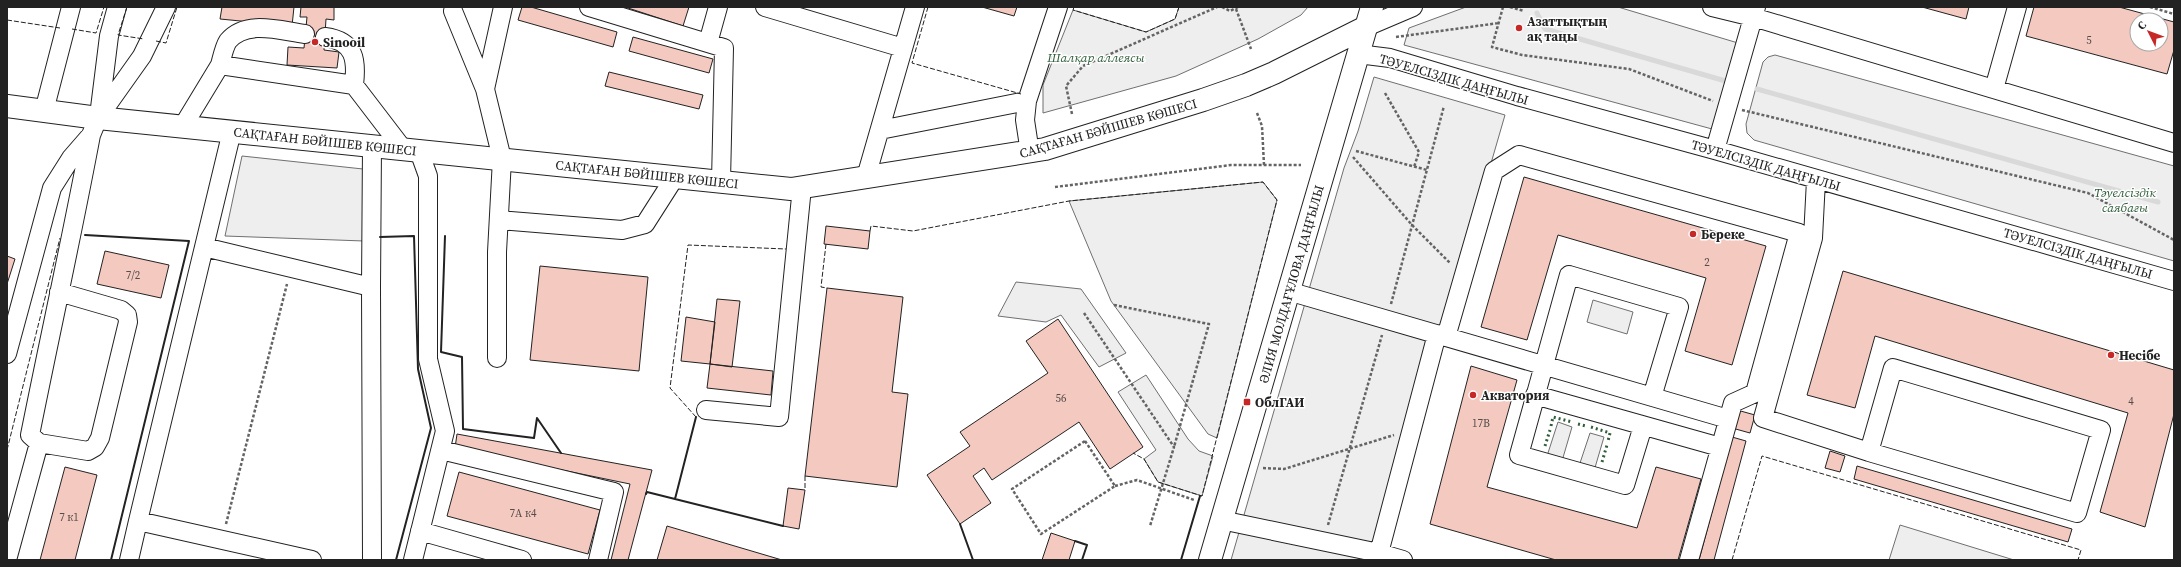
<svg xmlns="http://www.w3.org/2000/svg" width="2181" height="567" viewBox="0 0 2181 567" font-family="'Source Serif 4',serif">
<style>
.green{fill:#eee;stroke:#6f6f6f}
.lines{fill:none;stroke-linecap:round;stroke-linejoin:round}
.stream{stroke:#d9d9d9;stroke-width:5}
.building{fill:#f3c9c0;stroke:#222;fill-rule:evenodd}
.minor-casing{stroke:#222;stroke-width:20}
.major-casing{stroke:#222;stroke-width:24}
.path{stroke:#646464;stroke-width:2.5;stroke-dasharray:3 2;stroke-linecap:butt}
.minor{stroke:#fff;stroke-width:18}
.major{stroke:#fff;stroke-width:22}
.hedge{stroke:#2f5e38;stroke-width:3;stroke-dasharray:2 3;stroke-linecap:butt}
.fence{stroke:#222;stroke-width:1;stroke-dasharray:5 2;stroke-linecap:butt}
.wall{stroke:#222;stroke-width:2}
.poi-dot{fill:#c62828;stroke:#fff;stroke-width:1.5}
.labels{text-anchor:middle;stroke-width:3;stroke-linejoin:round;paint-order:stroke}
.number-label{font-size:11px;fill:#564c4a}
.poi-label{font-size:13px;font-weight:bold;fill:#222;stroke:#fff;text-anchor:start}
.park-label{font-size:13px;font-style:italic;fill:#2f5e38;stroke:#fff}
.street-label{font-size:13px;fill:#222;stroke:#fff}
</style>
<rect width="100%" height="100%" fill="#fff"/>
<path class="green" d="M1179 7H1308L1301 15 1258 39 1176 76 1043 113V85L1073 10 1146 32 1175 19Z
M1466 7H1618L1738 43 1712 129 1404 45 1409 28Z
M1775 55 2174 166V261L1754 140 1747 133 1746 124 1763 62 1768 57Z
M1374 77 1505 115 1376 560H1231L1344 168 1358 131Z
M242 156 363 169 364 241 225 236Z
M1263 182 1277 200 1217 438 1208 434 1111 301 1069 201Z
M1016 282 1081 289 1126 353 1099 367 1061 315 1046 322 998 316Z
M1593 300 1633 312 1627 334 1587 322Z
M1146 375 1188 439 1199 451 1213 456 1202 496 1158 482 1144 459 1156 450 1118 392Z
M1558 422 1572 427 1562 461 1547 456Z
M1590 433 1604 437 1594 471 1579 466Z
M1900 525 2014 560H1889Z"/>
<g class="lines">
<path class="stream" d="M1537 13 1545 29 1729 82
M1757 89 2158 202"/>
</g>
<path class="building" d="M222 7H294L292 26 220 19Z
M301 7H334V20L326 19 324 50 339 52 337 68 287 65 288 47 304 48 307 17H300Z
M522 7H531L617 32 613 47 518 20Z
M625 7H689L683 26Z
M982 7H1017L1014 16Z
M1922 7H1969L1966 19Z
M2034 7H2119L2174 22V50L2167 74 2026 36ZM2137 20H2161V44H2137Z
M633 37 713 59 709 73 629 51Z
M609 72 703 95 699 109 605 86Z
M1524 177 1766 246 1732 365 1685 351 1706 278 1558 235 1527 340 1481 327Z
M826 226 870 231 868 249 824 244Z
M105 251 169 265 161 298 97 284Z
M7 256 15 259 7 284Z
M540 266 648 277 639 371 530 360Z
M1843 271 2174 370V414L2145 527 2100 512 2128 413 1875 336 1855 408 1807 395Z
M827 288 903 297 892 392 908 394 897 487 805 476Z
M717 299 740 301 732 367 710 364Z
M686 317 715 322 710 364 681 361Z
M1058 319 1143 447 1110 469 1079 422 992 480 984 468 973 476 991 503 960 524 927 475 970 446 960 432 1048 373 1026 341Z
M710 364 773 371 771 395 707 388Z
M1471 366 1517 380 1487 487 1637 528 1656 467 1701 479 1678 560H1556L1430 524Z
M1737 410 1755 415 1750 433 1732 428Z
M457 434 652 470 628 560H611L630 484 455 448Z
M1732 437 1746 441 1714 560H1699Z
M1830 451 1845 456 1840 472 1825 468Z
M1857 466 2072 529 2068 542 1854 479Z
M65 467 97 475 75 560H40Z
M459 472 600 510 588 554 447 516Z
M788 488 805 490 799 529 783 526Z
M667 526 782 560H657Z
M1051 533 1075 541 1069 560H1042Z"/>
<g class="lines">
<defs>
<path id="minor" d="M589 7 724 48 721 181
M765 7 903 48
M1712 7 1753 17 2174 143
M453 11 485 89
M1366 27 1413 7
M325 37C355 41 357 60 354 85
M708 43 718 7
M1358 54 1390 58 1517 96 1715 150 2174 281
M220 65C222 58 224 47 228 41 246 19 281 31 305 34
M1994 89 2017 7
M44 111 71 7
M99 116 109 36 117 7
M183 126 220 65 354 85 403 149
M880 130 1027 101
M232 131 204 247 371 287 372 146
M1715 150 1756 7
M1030 153 1025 120 1027 101 1058 7
M866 177 915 7
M1816 180 1813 238 1763 418 1869 452 2077 513 2101 430 1893 368 1869 452
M499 220 622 230 645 224 675 177
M204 247 138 521 312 560
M371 287 372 560
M1288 291 1728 419
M59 292 121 310 127 315 128 322 100 438 95 447 88 451 39 443 30 435C50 335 72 236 91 135
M1446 337 1494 171 1519 155 1799 233 1755 393 1733 403 1689 560
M7 354 52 188 71 158 91 135 98 118 142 56 166 7
M497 358V252L502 159 485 89 503 7
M1535 395 1720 447
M706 410 779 417 802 187
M1643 426 1625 485 1519 455 1569 275 1679 307 1652 397
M441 450 614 492 598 560
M1221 520 1379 553 1377 560
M420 531 522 560
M7 560 39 443
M129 560 138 521
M413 560 445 431 428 359V176L419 151
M1403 560 1379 553 1437 334"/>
<path id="major" d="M7 106 98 118 791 189 1045 149 1203 100 1246 85 1274 73 1366 27
M1210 560 1372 7"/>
</defs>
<use href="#minor" class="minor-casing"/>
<use href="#major" class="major-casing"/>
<path class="path" d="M1222 7 1230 11 1238 7
M1503 7 1492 47 1522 55 1629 69 1713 101
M1510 7 1524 11
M2150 7 2174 14
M1236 9 1251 49
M1396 37 1499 23
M1385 93 1419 152 1414 167
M1742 110 2088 193 2174 240
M1257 113 1262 126 1264 165
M1072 114 1066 86 1083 66 1217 7
M1356 151 1427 170
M1353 157 1412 225 1450 263
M1055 187 1231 165H1301
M1391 304 1444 106
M1114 305 1209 324 1174 447
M1084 313 1174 447 1150 526
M1085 441 1115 486 1041 534 1012 489Z
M1263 468 1284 469 1394 435
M1115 486 1137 480 1194 500
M226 524 287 284
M1328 525 1382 335"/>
<use href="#minor" class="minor"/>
<use href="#major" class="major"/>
<path class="hedge" d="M1578 424 1586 426
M1551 426 1553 417 1572 422
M1591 427 1610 433 1608 441
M1545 446 1550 430
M1602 462 1607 445"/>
<path class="fence" d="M127 7 118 35 144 39
M928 7 912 63 1021 94
M1074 7 1073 10 1146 32 1175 19 1179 7
M7 20 60 28
M72 29 96 33 104 7
M156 41 166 43 177 7
M870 231 871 226 913 231 1069 201 1263 182 1277 200 1202 496 1158 482 1144 459 1133 453
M826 244 821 287 827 288
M696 417 670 388 688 245 786 249
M7 450 60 238
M805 476V490
M1732 560 1762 456 2081 550 2078 560"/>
<path class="wall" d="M85 235 189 241 111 560
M445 236 441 352 462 357 463 429 534 438 537 418 561 453
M380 237 414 236 418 369 431 428 396 560
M646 494 647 492 783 526
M675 499 696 417
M960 524 973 560
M1075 541 1087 545 1082 560
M1181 560 1200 496"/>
</g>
<g class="poi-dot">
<circle cx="1519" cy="28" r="4"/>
<circle cx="315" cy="42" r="4"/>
<circle cx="1693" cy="234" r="4"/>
<circle cx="2111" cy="355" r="4"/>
<circle cx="1473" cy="395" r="4"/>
<rect x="1243" y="398" width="8" height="8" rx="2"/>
</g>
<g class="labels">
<g class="number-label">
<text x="2089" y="44">5</text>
<text x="1707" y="266">2</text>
<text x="133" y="279">7/2</text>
<text x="1061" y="402">56</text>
<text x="2131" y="405">4</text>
<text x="1481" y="427">17В</text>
<text x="523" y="517">7А к4</text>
<text x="69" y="521">7 к1</text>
</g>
<g class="poi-label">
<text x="1527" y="26">Азаттықтың<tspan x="1527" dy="15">ақ таңы</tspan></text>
<text x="323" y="47">Sinooil</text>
<text x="1701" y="239">Береке</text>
<text x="2119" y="360">Несiбе</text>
<text x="1481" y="400">Акватория</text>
<text x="1255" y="407">ОблГАИ</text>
</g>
<g class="park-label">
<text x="1096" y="62">Шалқар аллеясы</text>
<text x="2125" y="197">Тәуелсіздік<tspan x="2125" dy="15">саябағы</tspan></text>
</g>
<g class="street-label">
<text transform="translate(1454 79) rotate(16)" y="5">ТӘУЕЛСІЗДІК ДАҢҒЫЛЫ</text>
<text transform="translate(1108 128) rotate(-16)" y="5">САҚТАҒАН БӘЙІШЕВ КӨШЕСІ</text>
<text transform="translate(325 141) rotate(6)" y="5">САҚТАҒАН БӘЙІШЕВ КӨШЕСІ</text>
<text transform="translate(1766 165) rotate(16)" y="5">ТӘУЕЛСІЗДІК ДАҢҒЫЛЫ</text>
<text transform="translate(647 174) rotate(6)" y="5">САҚТАҒАН БӘЙІШЕВ КӨШЕСІ</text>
<text transform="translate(2078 253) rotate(16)" y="5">ТӘУЕЛСІЗДІК ДАҢҒЫЛЫ</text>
<text transform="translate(1291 284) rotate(-74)" y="5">ӘЛИЯ МОЛДАҒҰЛОВА ДАҢҒЫЛЫ</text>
</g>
</g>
<rect width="2181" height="567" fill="none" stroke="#222222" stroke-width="16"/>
<g transform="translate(2149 32) rotate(312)"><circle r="19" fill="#ffffff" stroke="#a7a7a7"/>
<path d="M0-3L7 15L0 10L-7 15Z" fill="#c62828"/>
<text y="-6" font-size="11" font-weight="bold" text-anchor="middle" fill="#222222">С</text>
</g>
</svg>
